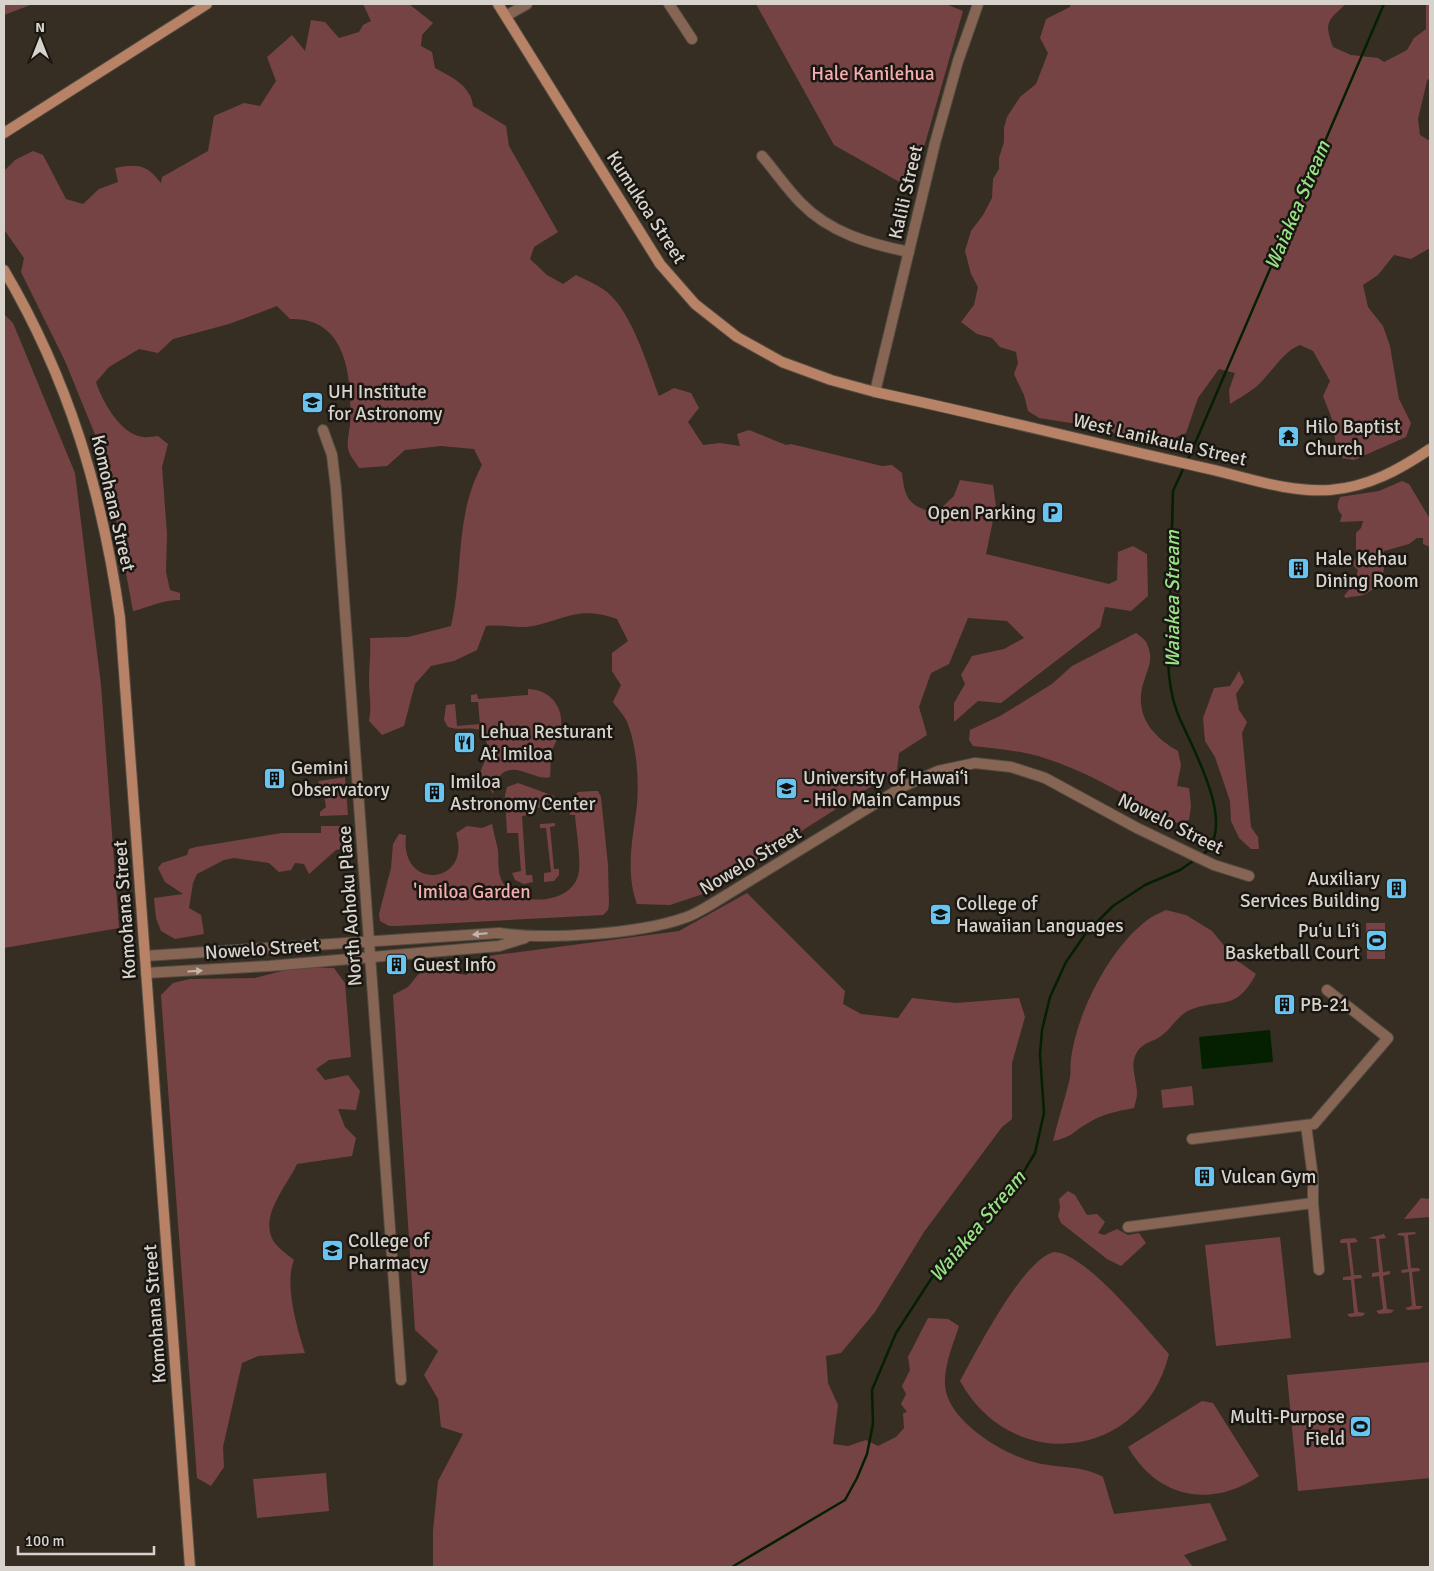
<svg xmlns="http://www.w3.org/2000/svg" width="1434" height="1571" viewBox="0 0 1434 1571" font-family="Signika,sans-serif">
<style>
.green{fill:#764345}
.water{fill:#042000}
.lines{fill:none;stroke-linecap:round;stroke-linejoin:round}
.stream{stroke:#042000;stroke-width:2.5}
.street-casing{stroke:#534c41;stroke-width:12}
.secondary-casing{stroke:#534c41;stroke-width:12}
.street{stroke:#876554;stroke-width:10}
.secondary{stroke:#b88267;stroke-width:10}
.oneway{fill:#c3b7ad}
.labels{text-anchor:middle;stroke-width:5;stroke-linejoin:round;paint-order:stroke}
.park-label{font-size:19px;fill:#f5acae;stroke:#1a1712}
.street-label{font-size:19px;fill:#d7d2cb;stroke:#1a1712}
.poi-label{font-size:19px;fill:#d7d2cb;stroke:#1a1712;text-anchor:start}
.water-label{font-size:20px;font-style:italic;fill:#98e286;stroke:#1a1712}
</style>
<rect width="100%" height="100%" fill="#362e23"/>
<path class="green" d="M4 4H33L4 15Z
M363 4H409L433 23 422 35 421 46 432 52 435 68C452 77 471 86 473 106L506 126 509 146 558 232 534 247 530 259 547 275 563 284 576 275C586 280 598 285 607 292 633 314 647 365 659 396L674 388 691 393 699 408 688 422 703 445 720 443 740 446 737 434 749 430 786 445 791 444 882 466 892 465 902 473C905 501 910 506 936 513L954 496 960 480 993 485 996 506 986 554 1109 584 1117 580 1118 552 1133 546 1147 554 1148 596 1131 611 1105 607 1100 627 1001 703 978 701 954 722V703L965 684 961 675 972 656 1004 649 1024 638 1007 621 968 618 949 664 931 673 919 707 927 735 899 753 897 770 703 894 670 905 637 904C625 872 633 837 637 805 639 779 637 749 628 724 625 716 618 709 613 702L621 685 612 671V653L628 641 617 619C579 606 569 618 533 626 519 629 502 624 486 626L477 650 454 661 431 666 415 684 404 726 382 735 369 721C372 705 369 696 369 681 369 667 371 653 370 638L408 637 451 626C464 571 454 517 482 465L474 449 441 446 405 450 387 466 359 468C356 463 351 457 349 452 346 445 349 433 350 425 352 381 349 317 290 319L277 306 229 324 173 339 158 353 139 349 109 367 96 382C102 401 121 435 143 437 147 438 154 436 158 436L168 444 162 467 167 534 166 572 170 590 180 593V600C160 600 151 607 133 611L105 459 65 361 21 272 24 258 5 231 4 171 15 160 33 151 43 155 66 199 83 204 99 189 118 182 115 168C139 163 147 165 161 183L162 177 208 151 214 116 244 103 260 106 276 81 267 57 292 35 305 51 311 20 325 22 339 38 359 32 363 25 371 21Z
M756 4H946L963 11 912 189 834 145Z
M1070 4H1346C1327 21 1324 22 1333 47L1351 55 1378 58 1384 62 1407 50 1414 38 1426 29V4H1430V77L1427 81 1418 119 1420 135 1430 141V248L1411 259 1394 255 1378 275 1363 285 1368 307 1383 326 1390 346 1399 399 1411 423 1406 437 1354 460 1342 458 1336 446 1332 419 1323 396 1330 381 1313 351 1300 345C1284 350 1270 375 1256 387 1248 393 1238 399 1230 404L1229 390 1235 373 1219 369 1198 398 1186 433 1162 443 1114 433 1103 428 1039 418 1028 411 1024 395 1014 374 1018 363 1016 352 1000 347 992 338 977 334 961 322 974 305 978 287 971 274 965 251 971 231 983 215 992 198 993 179 999 169V158L1004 142V128L1007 117 1020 97 1036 84 1048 53 1040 38 1046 19 1070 7Z
M4 314 13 323 75 473 101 685 119 928 4 948Z
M1402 481 1409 484 1430 519V547L1423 544V538H1417L1409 544 1384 551C1386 570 1383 587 1363 595 1358 597 1351 596 1346 598L1344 596 1355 582 1358 570 1352 564 1356 557V533L1361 528 1363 521 1340 522 1342 515C1336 509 1337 504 1340 497L1379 491Z
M1136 633C1140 636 1146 640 1147 644 1154 658 1148 668 1144 681 1133 714 1152 736 1178 751L1181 765 1177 786 1189 788 1191 806 1189 820 1176 823C1129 798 1083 767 1030 754 1012 750 992 748 973 746L969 740 970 730 1000 716 1052 684 1072 666Z
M1239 671 1244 682 1236 694 1239 710 1247 722 1242 733 1251 827 1258 837 1259 849H1251L1239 838 1231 821 1230 801 1215 757 1205 741 1203 718 1214 688 1230 686Z
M528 689C549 689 564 706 561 728 560 737 553 745 551 754 550 761 551 770 550 777 533 783 502 748 493 794L489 786 478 778 489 750 483 731C471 726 460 731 448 727L444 720 446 705 455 704 457 726 480 724 478 702H471V695L477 694 478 699 528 695Z
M345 777 348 815 320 816V812L326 807 323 789 318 783 319 781Z
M518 783 554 796 555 811 549 812 548 807 529 808V815L522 816 526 875H532L533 882 524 884 515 880 512 873 521 871 518 833H507L505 795 507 787Z
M593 791H598L601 797 608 865 609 904 608 910 603 915 397 926H389L380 921 379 914 391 868 393 844 399 834 406 835C399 893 473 884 456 833L467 826 482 828 492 824C494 833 496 842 498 850 499 860 497 872 502 881 515 907 569 906 578 876 582 861 576 831 575 815H570L568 802 578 792Z
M555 823V826L550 827 554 869H559V875L554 881 544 882V873L551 872 546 828H540V824Z
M321 826H347L350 853 342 849 336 850 309 874 304 864 295 863 291 870 279 872 269 863 234 858 224 860 197 874 193 883 189 908 201 915 204 934 175 939 161 931 156 918 154 898 183 894 165 882 158 868 162 863 187 855 189 849 196 847 282 833H321Z
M747 893 845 991 843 1004 861 1014 898 1018 912 998 956 1003 1019 998 1025 1017 1012 1063V1119L1002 1127 924 1232 875 1312 841 1353 826 1356 828 1383 838 1405 833 1444 848 1446 866 1440 878 1446 896 1437 904 1428 903 1413 907 1412 901 1404 906 1394 902 1386 910 1370 908 1357 928 1318 948 1319 959 1326C953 1345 944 1365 945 1385 947 1420 1000 1452 1030 1461 1054 1469 1081 1464 1103 1477L1114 1514 1210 1503 1227 1540 1184 1555 1193 1567H433V1531L438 1481 463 1434 441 1427 438 1399 424 1375 438 1351 415 1330 393 995 408 987 425 966 466 975 488 956 679 931Z
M1166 910 1186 915 1212 931 1235 959 1256 974C1235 1013 1222 997 1190 1010 1178 1015 1171 1029 1161 1036 1153 1042 1143 1042 1137 1052 1129 1065 1137 1080 1137 1093 1137 1098 1135 1104 1134 1108 1118 1111 1102 1114 1088 1123 1072 1132 1073 1137 1053 1141 1058 1120 1065 1099 1070 1078 1071 1072 1070 1065 1071 1059 1077 1012 1109 950 1146 921 1152 916 1160 913 1166 910Z
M1366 923H1385V959H1367Z
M297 967 334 968 345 983 351 1057 329 1060 316 1069 325 1080 348 1075 360 1091 356 1110 338 1109 345 1127 356 1138 352 1156 297 1164C287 1186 258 1217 274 1242 279 1249 288 1255 294 1260 284 1283 297 1329 305 1353L258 1356 242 1363 223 1447 224 1467 211 1486 197 1478 161 995 173 983 190 979 255 978Z
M1192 1086 1194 1105 1163 1108 1161 1090Z
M1068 1191 1075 1195 1087 1215 1097 1214 1105 1222 1098 1233 1104 1235 1117 1229 1128 1235 1139 1233 1146 1243 1121 1266 1107 1259 1061 1223 1058 1216 1060 1208 1059 1199Z
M1421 1198 1430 1199V1217L1404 1219Z
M1415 1232 1416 1234 1408 1235 1411 1268H1419L1420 1271 1412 1272 1416 1306H1423L1420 1309 1408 1310 1405 1308 1412 1306 1409 1272 1402 1273 1401 1270 1408 1269 1404 1236 1397 1235 1399 1233Z
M1384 1234 1386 1238 1379 1239 1383 1272 1390 1271V1274L1383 1276 1387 1309 1394 1310 1391 1313 1379 1314 1376 1311 1383 1309 1379 1276 1372 1277V1273L1379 1272 1376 1239 1368 1238Z
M1280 1237 1291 1338 1216 1346 1205 1245Z
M1355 1238 1358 1242 1350 1243 1354 1275H1361L1362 1278 1354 1279 1358 1312 1365 1313 1363 1316 1350 1317 1347 1314 1354 1313 1351 1280H1343V1277L1351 1276 1347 1243H1340V1241L1342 1239Z
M1054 1252C1086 1253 1147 1330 1169 1354 1143 1460 1012 1476 960 1381 976 1352 1023 1259 1054 1252Z
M1430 1362V1478L1298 1491 1287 1375Z
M1202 1401 1213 1403 1259 1476C1211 1509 1157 1498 1128 1447Z
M326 1473 329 1511 257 1518 253 1479Z"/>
<path class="water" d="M1270 1030 1273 1062 1202 1069 1199 1037Z"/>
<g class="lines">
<path class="stream" d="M1187 462 1384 4
M1184 467 1173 491C1172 527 1171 562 1170 598 1168 635 1164 676 1177 712 1190 745 1241 828 1201 856
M732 1567 845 1500 857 1478 867 1454 873 1424 872 1390 896 1333 944 1259 1015 1186 1035 1153 1044 1113 1040 1054 1042 1030 1050 997 1066 962 1086 933 1113 906 1145 885 1180 870 1196 859"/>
<defs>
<path id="street" d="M669 4 692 39
M506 16 527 4
M762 156C775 171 787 189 801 203 830 233 870 244 909 252
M875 392 935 143 958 61 978 4
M323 430 332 455 336 489 401 1380
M145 956 499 933C546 940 639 934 684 918 694 915 705 908 715 902L904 786 938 771 975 763 1011 767 1045 778 1137 828 1214 865 1249 876
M146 973 269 966 499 946 525 938
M1192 1139 1314 1124 1388 1038 1327 990
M1313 1203 1319 1270
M1128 1227 1313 1203V1178L1306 1125"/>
<path id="secondary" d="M498 4 660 264 695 304 737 337 782 362 831 380 875 392C983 415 1089 442 1196 466 1241 475 1284 493 1330 490 1368 487 1399 470 1430 449
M4 133 207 4
M4 270C69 380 102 492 120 618L190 1567"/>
</defs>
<use href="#street" class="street-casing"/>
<use href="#secondary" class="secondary-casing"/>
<use href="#street" class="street"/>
<use href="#secondary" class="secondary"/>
</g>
<defs><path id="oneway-solid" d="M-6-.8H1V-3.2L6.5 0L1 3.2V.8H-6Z" transform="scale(1.25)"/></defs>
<g class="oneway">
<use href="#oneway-solid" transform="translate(480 934) rotate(175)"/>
<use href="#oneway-solid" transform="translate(195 971) rotate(-3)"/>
</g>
<defs>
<symbol id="university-square" viewBox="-11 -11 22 22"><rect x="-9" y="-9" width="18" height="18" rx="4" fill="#68c4f0" stroke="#1a1712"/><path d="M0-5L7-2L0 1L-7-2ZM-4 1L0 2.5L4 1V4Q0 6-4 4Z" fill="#111"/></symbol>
<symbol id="temple-square" viewBox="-11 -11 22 22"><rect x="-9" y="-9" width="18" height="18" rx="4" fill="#68c4f0" stroke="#1a1712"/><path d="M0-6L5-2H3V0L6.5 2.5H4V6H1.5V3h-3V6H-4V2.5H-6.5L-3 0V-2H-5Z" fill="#111"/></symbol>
<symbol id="parking-square" viewBox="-11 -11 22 22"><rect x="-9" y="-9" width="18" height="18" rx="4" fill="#68c4f0" stroke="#1a1712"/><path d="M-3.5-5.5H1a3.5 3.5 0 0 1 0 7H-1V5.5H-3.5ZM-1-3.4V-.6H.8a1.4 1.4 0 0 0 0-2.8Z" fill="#111"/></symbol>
<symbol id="building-square" viewBox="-11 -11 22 22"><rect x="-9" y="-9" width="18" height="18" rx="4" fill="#68c4f0" stroke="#1a1712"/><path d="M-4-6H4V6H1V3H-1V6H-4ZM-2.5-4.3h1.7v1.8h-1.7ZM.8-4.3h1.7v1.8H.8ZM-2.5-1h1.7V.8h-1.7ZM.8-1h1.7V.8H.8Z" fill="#111"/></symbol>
<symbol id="restaurant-square" viewBox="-11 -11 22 22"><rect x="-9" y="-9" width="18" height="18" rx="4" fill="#68c4f0" stroke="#1a1712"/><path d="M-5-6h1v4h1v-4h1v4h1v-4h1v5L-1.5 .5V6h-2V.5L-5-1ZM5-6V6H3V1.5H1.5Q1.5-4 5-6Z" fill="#111"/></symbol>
<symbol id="stadium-square" viewBox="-11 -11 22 22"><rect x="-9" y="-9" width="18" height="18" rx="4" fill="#68c4f0" stroke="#1a1712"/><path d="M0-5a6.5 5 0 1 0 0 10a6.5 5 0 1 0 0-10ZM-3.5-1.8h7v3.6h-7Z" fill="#111"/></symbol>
</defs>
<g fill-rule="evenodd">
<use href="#university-square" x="300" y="390" width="25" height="25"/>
<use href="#temple-square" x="1276" y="424" width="25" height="25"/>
<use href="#parking-square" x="1040" y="500" width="25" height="25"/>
<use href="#building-square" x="1286" y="556" width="25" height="25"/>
<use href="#restaurant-square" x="452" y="730" width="25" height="25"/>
<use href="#building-square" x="262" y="766" width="25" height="25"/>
<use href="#university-square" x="774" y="776" width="25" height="25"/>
<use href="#building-square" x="422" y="780" width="25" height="25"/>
<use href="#building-square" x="1384" y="876" width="25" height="25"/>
<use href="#university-square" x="928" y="902" width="25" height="25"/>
<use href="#stadium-square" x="1364" y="928" width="25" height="25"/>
<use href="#building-square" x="384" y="952" width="25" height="25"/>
<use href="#building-square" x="1272" y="992" width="25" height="25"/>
<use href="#building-square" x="1192" y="1164" width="25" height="25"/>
<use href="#university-square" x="320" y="1238" width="25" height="25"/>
<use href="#stadium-square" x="1348" y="1414" width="25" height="25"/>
</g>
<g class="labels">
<g class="park-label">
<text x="873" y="80">Hale Kanilehua</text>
<text x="472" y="898">'Imiloa Garden</text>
</g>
<g class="street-label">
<text transform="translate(905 192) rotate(-77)" y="7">Kalili Street</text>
<text transform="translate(647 207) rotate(57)" y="7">Kumukoa Street</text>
<text transform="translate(1160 439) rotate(13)" y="7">West Lanikaula Street</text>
<text transform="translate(114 503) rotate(77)" y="7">Komohana Street</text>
<text transform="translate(1171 823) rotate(26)" y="7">Nowelo Street</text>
<text transform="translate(750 860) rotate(-31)" y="7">Nowelo Street</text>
<text transform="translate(349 906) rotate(-94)" y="7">North Aohoku Place</text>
<text transform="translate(124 910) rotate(-94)" y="7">Komohana Street</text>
<text transform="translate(262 948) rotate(-4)" y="7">Nowelo Street</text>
<text transform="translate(154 1314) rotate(-94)" y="7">Komohana Street</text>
</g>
<g class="poi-label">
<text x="328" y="398">UH Institute<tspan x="328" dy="22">for Astronomy</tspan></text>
<text x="1305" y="433">Hilo Baptist<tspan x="1305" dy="22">Church</tspan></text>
<text x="1036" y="519" text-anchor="end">Open Parking</text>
<text x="1315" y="565">Hale Kehau<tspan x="1315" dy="22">Dining Room</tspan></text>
<text x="480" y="738">Lehua Resturant<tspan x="480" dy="22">At Imiloa</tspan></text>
<text x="291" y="774">Gemini<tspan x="291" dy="22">Observatory</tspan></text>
<text x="803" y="784">University of Hawaiʻi<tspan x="803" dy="22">- Hilo Main Campus</tspan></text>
<text x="450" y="788">Imiloa<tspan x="450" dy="22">Astronomy Center</tspan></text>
<text x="1380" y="885" text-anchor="end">Auxiliary<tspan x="1380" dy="22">Services Building</tspan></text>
<text x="956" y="910">College of<tspan x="956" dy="22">Hawaiian Languages</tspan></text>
<text x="1360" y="937" text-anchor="end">Puʻu Liʻi<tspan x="1360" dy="22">Basketball Court</tspan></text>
<text x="413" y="971">Guest Info</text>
<text x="1300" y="1011">PB-21</text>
<text x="1221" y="1183">Vulcan Gym</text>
<text x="348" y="1247">College of<tspan x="348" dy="22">Pharmacy</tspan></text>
<text x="1345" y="1423" text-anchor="end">Multi-Purpose<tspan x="1345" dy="22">Field</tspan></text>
</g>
<g class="water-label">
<text transform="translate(1297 205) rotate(-67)" y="7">Waiakea Stream</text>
<text transform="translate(1172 599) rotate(-90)" y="7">Waiakea Stream</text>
<text transform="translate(977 1226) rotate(-50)" y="7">Waiakea Stream</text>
</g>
</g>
<rect width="1434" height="1571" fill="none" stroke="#d7d2cb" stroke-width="10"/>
<g transform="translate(40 40)" stroke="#1a1712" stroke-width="4" paint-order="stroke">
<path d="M0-4L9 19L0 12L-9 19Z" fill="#d7d2cb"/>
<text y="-8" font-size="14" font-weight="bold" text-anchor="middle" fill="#d7d2cb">N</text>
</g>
<path d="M18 1546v8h136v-8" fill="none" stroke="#d7d2cb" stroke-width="2.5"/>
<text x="25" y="1546" font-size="15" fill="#d7d2cb" stroke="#1a1712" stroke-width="4" paint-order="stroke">100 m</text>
</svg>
